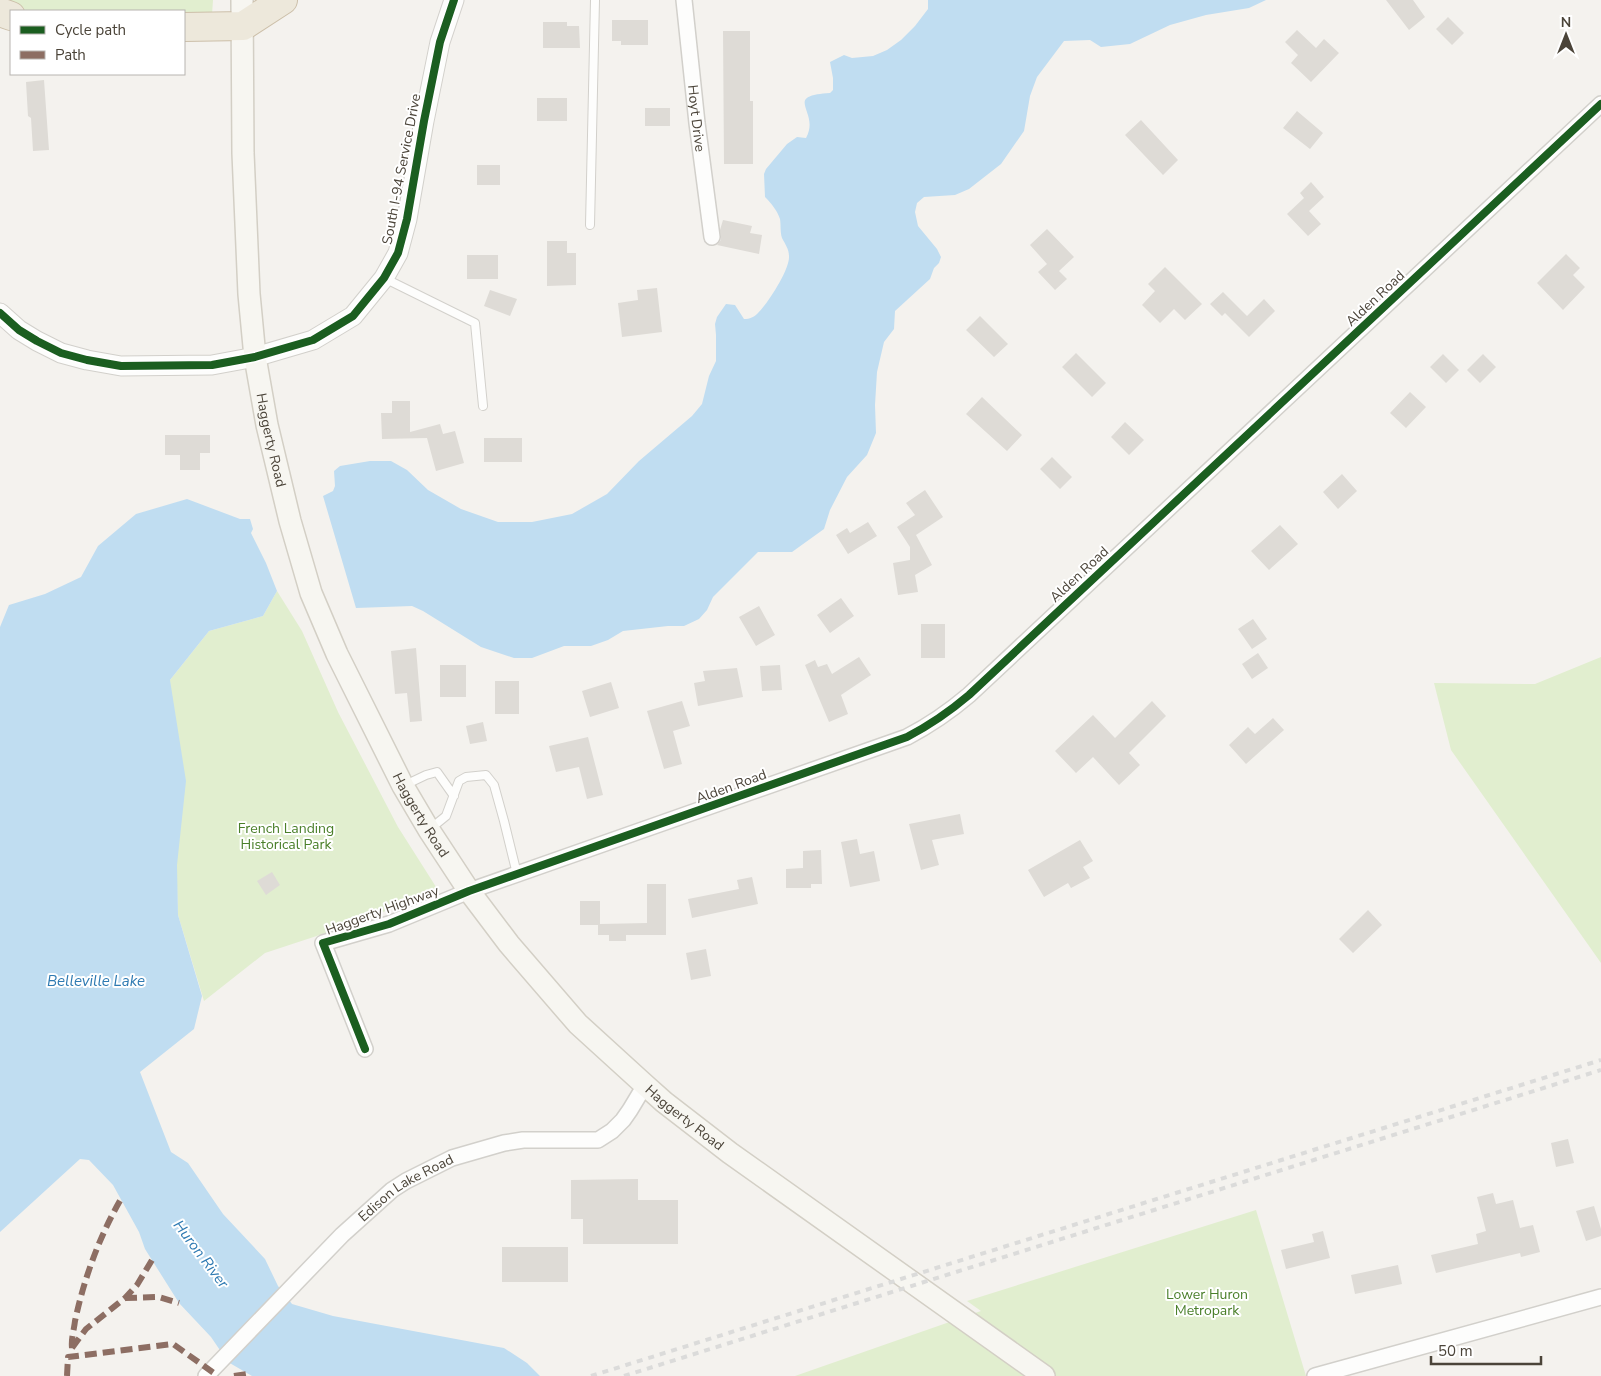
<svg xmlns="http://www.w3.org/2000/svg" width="1601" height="1376" viewBox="0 0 1601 1376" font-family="'Nunito Sans',sans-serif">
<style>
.green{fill:#e1eecf}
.water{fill:#c0ddf1}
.building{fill:#dedbd6}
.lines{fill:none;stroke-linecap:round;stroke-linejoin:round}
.service-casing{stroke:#d2d0cb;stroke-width:10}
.minor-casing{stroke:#d2d0cb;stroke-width:18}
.tertiary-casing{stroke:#d2d0cb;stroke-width:21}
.secondary-casing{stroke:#d3cfc5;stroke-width:24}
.motorway-casing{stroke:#ccbfa9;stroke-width:30}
.service{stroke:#fdfdfc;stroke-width:8}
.minor{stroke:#fdfdfc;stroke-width:15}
.tertiary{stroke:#fdfdfc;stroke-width:19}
.secondary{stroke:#f7f6f1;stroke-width:21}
.motorway{stroke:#ede8db;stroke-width:28}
.rail{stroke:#dbdbda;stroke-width:4;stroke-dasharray:6 6;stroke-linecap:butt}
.quiet{stroke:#8d6e63;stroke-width:6;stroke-dasharray:12 6;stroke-linecap:butt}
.cycleway-casing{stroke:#fff;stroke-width:11}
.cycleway{stroke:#1b5e20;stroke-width:8}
.labels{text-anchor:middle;stroke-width:4;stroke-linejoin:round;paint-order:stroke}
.street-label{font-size:14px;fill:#4b4439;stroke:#fff}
.park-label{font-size:14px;fill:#4a7f2a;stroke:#fff}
.water-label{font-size:15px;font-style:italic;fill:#2e7ab2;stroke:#fff}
</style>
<rect width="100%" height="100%" fill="#f4f2ee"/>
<path class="green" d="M0 0H213L212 15H184V11H29L0 2Z
M277 591 302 631 338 712 398 827 438 890 353 924 265 953 204 1001 178 915 170 680 209 631 263 616Z
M1601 657V963L1451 750 1434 683 1535 684Z
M1256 1210 1306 1376H795L981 1311 967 1301Z"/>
<path class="water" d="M928 0H1266L1249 8 1206 15 1170 25 1130 44 1101 47 1090 40 1064 41 1037 77 1030 96 1024 131 1001 164 969 189 955 195 924 197 917 203 915 212 918 226 937 249 941 257 939 263 934 268 930 279 895 311 894 329 884 342 877 372 875 405 876 433 867 455 847 477 830 510 824 529 792 552H758L713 597 707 610 699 619 684 626H668L623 631 608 640 591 646H564L532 658H514L481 647 423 611 412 606 356 608 323 496 333 491 335 486 334 471 340 466 370 461H391L407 470 428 490 461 509 498 522H532L572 514 607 494 639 461 692 416 702 404 709 376 716 361V335L715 324 717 317 726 304 735 305 744 319C750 319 754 317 758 313 768 303 790 269 789 256 789 249 785 244 782 238 780 232 781 225 780 219 777 210 771 203 765 197L764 174 766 169 787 144 797 137 806 138C821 111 781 96 830 93L833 90V78L830 62 844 55 852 58 873 56 887 50 901 40 915 26 928 9Z
M187 499 240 519H250L253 529 251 533 266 563 277 591 263 616 209 631 170 680 186 781 177 865 178 915 202 996 194 1029 140 1072 171 1152 188 1163 223 1214 265 1259 278 1286 292 1304 333 1316 504 1348 527 1363 540 1376H252L228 1362 211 1337 179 1303 145 1249 139 1232 113 1185 89 1160 80 1159 0 1232V627L9 605 45 594 81 577 98 546 136 514Z"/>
<path class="building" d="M1386 0H1413L1425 17 1409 30Z
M1448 17 1464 33 1452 45 1436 29Z
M612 20H648V45H621V41H612Z
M543 22H567V26H579L580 48H543Z
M1297 30 1316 48 1324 39 1339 53 1311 82 1291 63 1298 55 1285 42Z
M723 31H750V101H753V164H724Z
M44 80 49 150 33 151 31 118 28 116 26 82Z
M537 98H567V121H537Z
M645 108H670V126H645Z
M1297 111 1323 133 1310 149 1283 128Z
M1141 120 1178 160 1163 175 1125 135Z
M477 165H500V185H477Z
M1311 182 1324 197 1309 211 1321 224 1308 236 1287 214 1304 198 1300 193Z
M723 220 752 226 750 233 762 235 759 254 717 245 721 240 720 230Z
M1047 229 1074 257 1059 271 1067 279 1055 290 1038 272 1047 264 1030 245Z
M547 241H567V253H576V285L547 286Z
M1566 254 1580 268 1573 275 1585 287 1563 310 1537 283Z
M467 255H498V279H467Z
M1165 267 1202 304 1185 320 1174 309 1160 323 1142 305 1155 291 1148 284Z
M657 288 662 332 622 337 618 303 638 300 637 290Z
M490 290 517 299 510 316 484 306Z
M1223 292 1247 316 1264 299 1275 311 1249 337 1225 313 1222 316 1210 304Z
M980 316 1008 344 994 357 966 330Z
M1076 353 1106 383 1092 397 1062 367Z
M1443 354 1459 370 1446 383 1430 367Z
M1483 354 1496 367 1480 383 1467 370Z
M1410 392 1426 407 1406 428 1390 413Z
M982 397 1022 435 1007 451 966 414Z
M392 401H410V432L440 424 443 434 455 431 464 463 436 471 427 438 382 439 381 413H392Z
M1125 422 1144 440 1129 455 1111 437Z
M165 435H210V453H200V470H180V455H165Z
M484 438H522V462H484Z
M1052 457 1072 477 1060 489 1040 469Z
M1342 474 1357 491 1338 509 1323 492Z
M925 490 943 517 916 535 932 565 915 575 918 592 898 595 893 563 910 560V547L897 527 915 515 906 503Z
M868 522 877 536 848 554 836 535 847 528 850 533Z
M1280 525 1298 544 1269 570 1251 551Z
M841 598 854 616 830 633 817 615Z
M759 606 775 635 756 646 739 617Z
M1253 619 1267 639 1252 649 1238 629Z
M921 624H945V658H921Z
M416 648 422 721 410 722 407 693 395 694 391 651Z
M1258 653 1268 668 1252 679 1242 664Z
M859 657 871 675 841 695 848 714 829 722 805 665 815 660 818 667 827 664 832 674Z
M440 665H466V697H440Z
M780 665 782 690 762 691 760 666Z
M737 668 743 697 698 706 694 683 705 681 703 671Z
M495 681H519V714H495Z
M611 682 619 708 590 717 582 691Z
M682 701 690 726 673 731 682 764 664 769 647 711Z
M1152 701 1166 716 1129 753 1140 765 1119 785 1093 757 1076 773 1055 751 1093 715 1115 738Z
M1273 718 1284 730 1246 764 1229 745 1248 727 1255 734Z
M483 722 487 741 470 744 466 726Z
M588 737 603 795 587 799 579 767 556 772 549 746Z
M960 814 964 834 932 840 939 865 921 870 909 824Z
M857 839 860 854 874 851 880 881 850 887 841 842Z
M1080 840 1093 861 1083 867 1090 878 1071 888 1068 883 1044 897 1028 870Z
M821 850 822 884H811V888H786V869L803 868V851Z
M272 872 280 885 266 895 257 881Z
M752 877 758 904 692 918 688 899 739 889 737 880Z
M647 884H666V935H626V941H609V935H598V925H580V901H600V924L647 923Z
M1368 910 1382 925 1353 953 1339 939Z
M706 949 711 976 691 980 686 953Z
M1568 1139 1574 1163 1556 1167 1551 1143Z
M638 1179V1200H678V1244H583V1219H571V1180Z
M1493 1193 1496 1204 1513 1200 1520 1228 1533 1225 1540 1252 1521 1257 1520 1253 1436 1273 1431 1255 1478 1244 1476 1234 1486 1231 1477 1197Z
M1594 1206 1601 1229V1236L1586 1241 1576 1211Z
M1323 1231 1330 1258 1286 1269 1281 1250 1314 1242 1312 1234Z
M502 1247H568V1282H502Z
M1398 1265 1402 1284 1355 1294 1351 1275Z"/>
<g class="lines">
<defs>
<path id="service" d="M590 225 595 0
M384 278 475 323 483 406
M405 785 426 775 437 772 454 796
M430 829 446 816 459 781 466 777 486 775 494 785 504 821 517 874"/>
<g id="minor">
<path id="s1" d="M684 0 697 123 712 237"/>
<path d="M365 1049 323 943 389 924 469 891 907 737C930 725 949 712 969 695L1601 104"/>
<path id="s2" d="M206 1376 342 1235 392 1190 406 1181 452 1158 504 1143 523 1140H598L612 1131 623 1120 630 1110 645 1085"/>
<path d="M1315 1376 1601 1297"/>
</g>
<path id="tertiary" d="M0 313 19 330 37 341 61 353 87 360 121 366 212 365 255 357 313 340 353 316 384 278 398 253 407 219 424 121 440 42 454 0"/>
<g id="secondary">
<path id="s3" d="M242 0 243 153 249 294 255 357 267 425 290 521 311 593 337 654 403 786 429 830 469 891 509 944 578 1024 645 1085 664 1102 730 1153 1044 1376"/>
</g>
<path id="motorway" d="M0 12 11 16
M184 27 243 26 283 0"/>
</defs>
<use href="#service" class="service-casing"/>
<use href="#minor" class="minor-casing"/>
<use href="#tertiary" class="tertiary-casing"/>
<use href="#secondary" class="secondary-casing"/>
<use href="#motorway" class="motorway-casing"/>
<use href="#service" class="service"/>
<use href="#minor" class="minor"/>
<use href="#tertiary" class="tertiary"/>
<use href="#secondary" class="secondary"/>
<use href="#motorway" class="motorway"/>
<path class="rail" d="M591 1376 1601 1060
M624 1376 1601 1070"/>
<path class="quiet" d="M125 1298 159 1297 179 1303
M72 1348C71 1339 74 1330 75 1321 84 1279 99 1237 121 1199
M72 1348 86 1329 125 1298 137 1285 152 1260
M67 1376 68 1357 173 1344 218 1376
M234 1376 247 1374"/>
<defs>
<path id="cycleway" d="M0 313 19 330 37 341 61 353 87 360 121 366 212 365 255 357 313 340 353 316 384 278 398 253 407 219 424 121 440 42 454 0
M365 1049 323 943 389 924 469 891 907 737C930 725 949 712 969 695L1601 104"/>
</defs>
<use href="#cycleway" class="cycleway-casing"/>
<use href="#cycleway" class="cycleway"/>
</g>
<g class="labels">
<g class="street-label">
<text dy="5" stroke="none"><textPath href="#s1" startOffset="119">Hoyt Drive</textPath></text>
<text transform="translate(401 169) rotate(-79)" y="5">South I-94 Service Drive</text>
<text transform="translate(1375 298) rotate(-43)" y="5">Alden Road</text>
<text dy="5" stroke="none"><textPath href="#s3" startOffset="442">Haggerty Road</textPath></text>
<text transform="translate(1079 574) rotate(-43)" y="5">Alden Road</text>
<text transform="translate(731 786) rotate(-20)" y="5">Alden Road</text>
<text dy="5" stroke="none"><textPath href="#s3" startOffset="848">Haggerty Road</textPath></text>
<text transform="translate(382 910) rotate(-20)" y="5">Haggerty Highway</text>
<text dy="5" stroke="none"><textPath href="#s3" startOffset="1252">Haggerty Road</textPath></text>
<text dy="5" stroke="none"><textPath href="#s2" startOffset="276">Edison Lake Road</textPath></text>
</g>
<g class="park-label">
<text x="286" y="833">French Landing<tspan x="286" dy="16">Historical Park</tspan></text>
<text x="1207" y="1299">Lower Huron<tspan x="1207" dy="16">Metropark</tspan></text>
</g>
<g class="water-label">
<text x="96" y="986">Belleville Lake</text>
<text transform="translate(201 1254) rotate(53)" y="5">Huron River</text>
</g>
</g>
<rect x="10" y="10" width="175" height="65" fill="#ffffff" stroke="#b7b4b0"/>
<rect x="20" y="26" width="25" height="8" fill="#1b5e20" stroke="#b7b4b0"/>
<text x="55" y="35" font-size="15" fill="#4b4439">Cycle path</text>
<rect x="20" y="51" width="25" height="8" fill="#8d6e63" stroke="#b7b4b0"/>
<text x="55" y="60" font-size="15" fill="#4b4439">Path</text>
<g transform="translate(1566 35)" stroke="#ffffff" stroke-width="4" paint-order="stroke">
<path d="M0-4L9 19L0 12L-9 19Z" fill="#4b4439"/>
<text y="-8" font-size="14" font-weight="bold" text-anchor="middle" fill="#4b4439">N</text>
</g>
<path d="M1431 1356v8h110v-8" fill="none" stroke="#4b4439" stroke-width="2.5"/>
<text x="1438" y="1356" font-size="15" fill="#4b4439" stroke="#ffffff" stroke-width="4" paint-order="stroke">50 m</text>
</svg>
